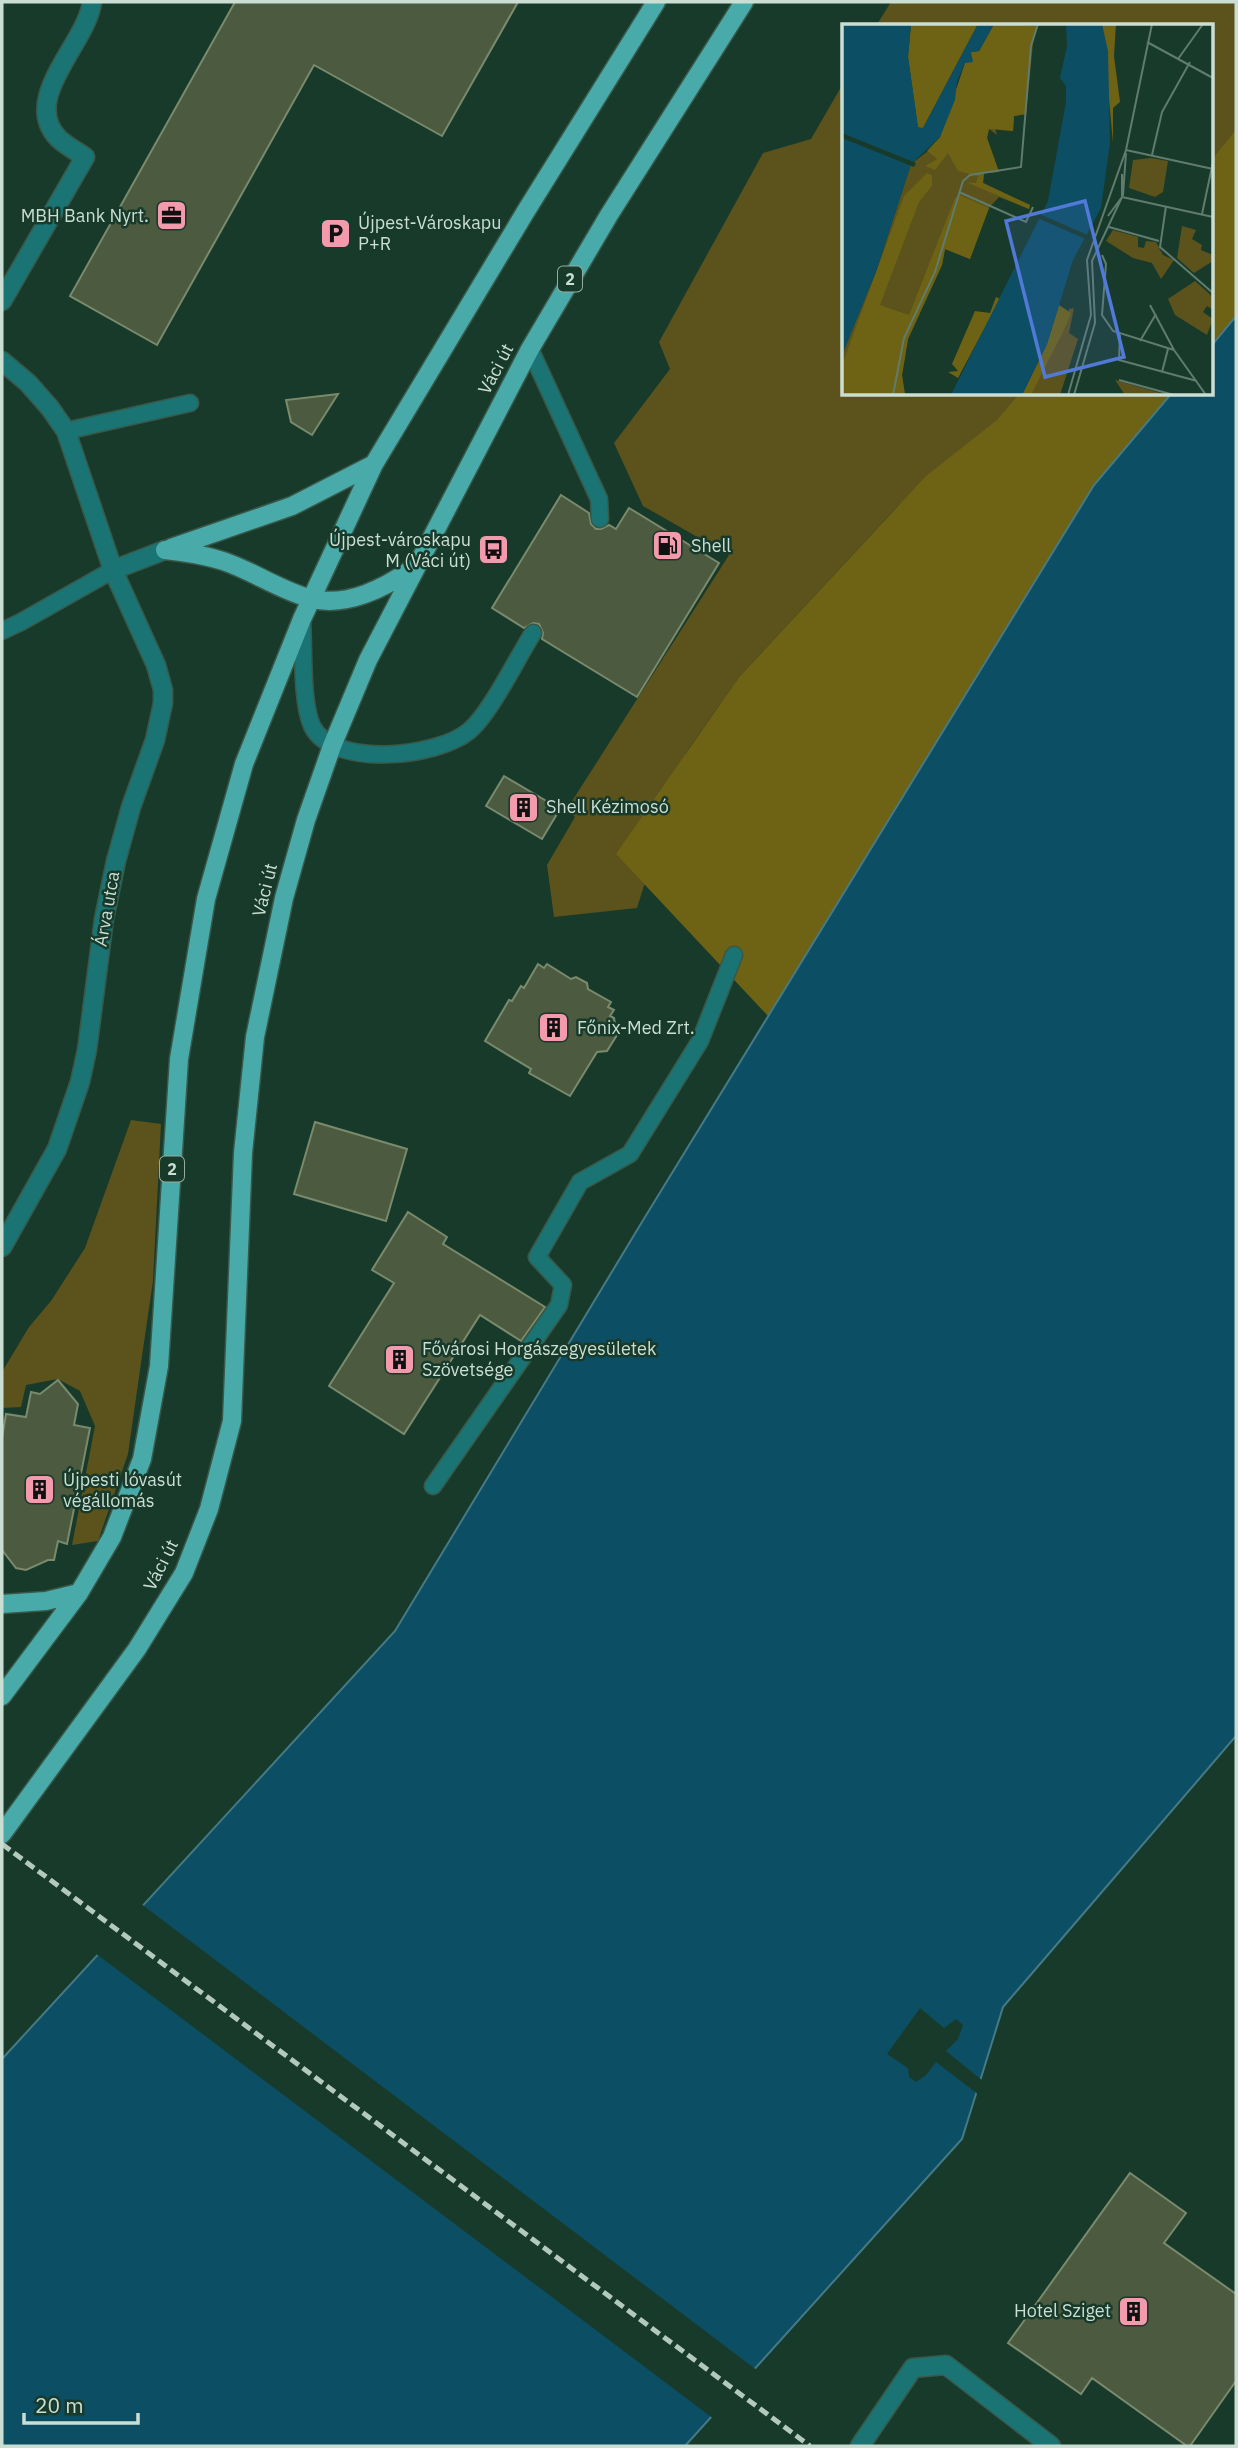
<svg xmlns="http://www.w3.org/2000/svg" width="1238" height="2448" viewBox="0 0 1238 2448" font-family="'IBM Plex Sans',sans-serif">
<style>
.green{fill:#5b521c}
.forest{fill:#6e6214}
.water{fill:#0c4f64;stroke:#457a86;stroke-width:2}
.pier{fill:#183a2b}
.building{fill:#4c5b3f;stroke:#7a8a6c;stroke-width:2}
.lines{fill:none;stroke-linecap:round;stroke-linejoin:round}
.service-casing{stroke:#385849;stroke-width:19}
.minor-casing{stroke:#385849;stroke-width:21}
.primary-casing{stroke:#385849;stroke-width:21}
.service{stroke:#1a7473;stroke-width:16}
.minor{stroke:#1a7473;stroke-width:18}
.primary{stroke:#49aba9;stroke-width:18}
.rail{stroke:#b4c9be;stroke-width:5;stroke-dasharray:10 5;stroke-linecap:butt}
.labels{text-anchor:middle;stroke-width:5;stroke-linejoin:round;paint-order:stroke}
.shield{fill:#183a2b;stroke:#95ada1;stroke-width:2}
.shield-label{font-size:16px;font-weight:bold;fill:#cbded4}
.poi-label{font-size:18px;fill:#cbded4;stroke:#183a2b;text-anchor:start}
.street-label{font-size:18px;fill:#cbded4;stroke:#183a2b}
.inset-road{fill:none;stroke:#607c6f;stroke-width:2}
.view{fill:#5179d7;fill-opacity:0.15;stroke:#5179d7;stroke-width:3.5}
.inset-edge{fill:none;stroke:#cbded4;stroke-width:3.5}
</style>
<rect width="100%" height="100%" fill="#183a2b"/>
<path class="green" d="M891 2H1236V129L1212 159V26H876Z
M844 82V394H1038L897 507 739 677 686 753 637 908 554 917 547 865 575 817 567 809 729 555 643 506 614 443 670 369 659 342 763 153 811 139Z
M131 1120 161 1124 153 1281 141 1363 128 1454 98 1541 72 1545 95 1426 80 1391 58 1379 26 1385 21 1407 2 1408V1372L29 1327 51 1301 85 1248Z"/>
<path class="forest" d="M1236 129V316L1212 345V159Z
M1019 394H1171L1094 485 768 1016 616 854 739 677 926 476 997 420Z"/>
<path class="water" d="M1236 316V1736L1003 2007 962 2139 685 2446H2V2059L395 1631 645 1217 1094 485 1171 394H1212V345Z"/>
<path class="pier" d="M140 1903 758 2371 714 2419 95 1953Z
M920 2008 944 2028 956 2019 963 2025 958 2039 946 2051 983 2081 979 2095 936 2062 926 2075 916 2082 909 2077 908 2068 887 2054Z"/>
<path class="building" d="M235 2H518L442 136 314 65 157 345 70 296Z
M338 394 312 435 291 422 286 400Z
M561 495 589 513 591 524 596 529H601L609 525 616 529 629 508 719 563 637 697 542 639 543 633 539 624 533 623 524 628 492 608Z
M504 776 560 809 542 839 486 806Z
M538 964 544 968 547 964 571 979 576 977 587 983 588 989 611 1002 608 1007 614 1010 610 1016 614 1018 617 1035 607 1051 597 1052 570 1096 529 1073 531 1069 485 1041 509 1000 512 1001 521 986 524 988Z
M315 1122 407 1149 386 1221 294 1194Z
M408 1212 447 1237 443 1244 545 1307 521 1341 480 1315 404 1434 329 1386 394 1283 372 1270Z
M58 1380 78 1404 74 1425 90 1428 67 1544 58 1541 54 1560H48L26 1570 16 1568 2 1550V1438L6 1414 26 1417 31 1392 40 1394Z
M1130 2173 1186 2213 1164 2243 1236 2294V2381L1190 2446H1187L1092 2378 1081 2394 1008 2343Z"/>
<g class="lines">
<defs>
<path id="service" d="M530 349 599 499 600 519
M66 431 190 403
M302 619C304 648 301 701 312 726 333 769 438 757 469 731 490 714 517 658 533 633
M2 631 21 622 113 570
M433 1486 559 1305 563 1285 537 1257 580 1182 630 1154 700 1041 734 955"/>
<path id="minor" d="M2 301 85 157C76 151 65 145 58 138 20 98 87 43 92 2
M2 361 28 383 50 408 66 431 113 570 156 665 163 690V703L155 740 131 807 116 861 104 919 87 1050 80 1082 57 1149 2 1247
M113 570 165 550
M860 2446 913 2368 946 2365 1051 2446"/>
<path id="primary" d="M171 548 292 506 374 464
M165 550C185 552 204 555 223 561 253 571 281 591 312 599 348 607 384 588 412 569
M2 1604 46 1601 79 1593
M2 1696 79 1593 112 1537 142 1459 159 1366 179 1059 206 899 244 764 302 619 374 464 526 211 656 2
M2 1834 137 1649 184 1573 209 1509 232 1421 243 1153 255 1037 284 898 306 820 332 746 368 660 530 349 609 215 744 2"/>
</defs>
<use href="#service" class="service-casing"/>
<use href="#minor" class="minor-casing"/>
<use href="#primary" class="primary-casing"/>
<use href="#service" class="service"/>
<use href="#minor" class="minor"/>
<use href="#primary" class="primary"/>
<path class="rail" d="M2 1844 810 2446"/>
</g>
<defs>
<symbol id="office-square" viewBox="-11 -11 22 22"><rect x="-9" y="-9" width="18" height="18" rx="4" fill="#f39aac" stroke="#183a2b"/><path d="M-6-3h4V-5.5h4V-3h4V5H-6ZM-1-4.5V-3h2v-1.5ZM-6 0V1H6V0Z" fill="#111"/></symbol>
<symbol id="parking-square" viewBox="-11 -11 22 22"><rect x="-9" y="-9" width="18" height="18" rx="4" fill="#f39aac" stroke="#183a2b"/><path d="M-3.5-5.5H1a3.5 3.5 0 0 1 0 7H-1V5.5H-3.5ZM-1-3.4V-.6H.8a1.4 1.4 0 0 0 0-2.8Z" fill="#111"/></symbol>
<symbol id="fuel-square" viewBox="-11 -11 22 22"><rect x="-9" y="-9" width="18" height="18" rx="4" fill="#f39aac" stroke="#183a2b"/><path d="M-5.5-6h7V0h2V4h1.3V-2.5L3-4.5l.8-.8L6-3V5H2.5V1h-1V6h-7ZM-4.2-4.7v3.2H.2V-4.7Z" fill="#111"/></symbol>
<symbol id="bus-square" viewBox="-11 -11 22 22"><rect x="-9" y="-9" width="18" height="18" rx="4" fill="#f39aac" stroke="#183a2b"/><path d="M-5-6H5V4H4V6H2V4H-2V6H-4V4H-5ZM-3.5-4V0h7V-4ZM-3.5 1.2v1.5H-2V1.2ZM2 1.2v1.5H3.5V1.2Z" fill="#111"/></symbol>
<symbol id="building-square" viewBox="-11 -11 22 22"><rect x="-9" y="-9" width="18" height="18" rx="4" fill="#f39aac" stroke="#183a2b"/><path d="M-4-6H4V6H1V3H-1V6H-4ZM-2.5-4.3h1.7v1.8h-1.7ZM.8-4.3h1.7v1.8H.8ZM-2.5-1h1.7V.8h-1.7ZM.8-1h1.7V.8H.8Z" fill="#111"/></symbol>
</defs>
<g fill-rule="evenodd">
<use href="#office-square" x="154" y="198" width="35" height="35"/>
<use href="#parking-square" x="318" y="216" width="35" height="35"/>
<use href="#fuel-square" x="650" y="528" width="35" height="35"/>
<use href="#bus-square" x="476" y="532" width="35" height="35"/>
<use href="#building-square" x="506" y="790" width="35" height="35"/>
<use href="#building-square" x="536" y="1010" width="35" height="35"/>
<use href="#building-square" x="382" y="1342" width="35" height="35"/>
<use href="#building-square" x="22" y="1472" width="35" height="35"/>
<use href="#building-square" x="1116" y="2294" width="35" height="35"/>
</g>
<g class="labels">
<g class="shield">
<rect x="558" y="266.5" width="24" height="25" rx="5"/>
<rect x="160" y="1156.5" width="24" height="25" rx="5"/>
</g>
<g class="shield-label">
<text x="570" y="285">2</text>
<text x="172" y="1175">2</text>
</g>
<g class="poi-label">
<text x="149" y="222" text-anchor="end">MBH Bank Nyrt.</text>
<text x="358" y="229">Újpest-Városkapu<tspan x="358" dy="21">P+R</tspan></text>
<text x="471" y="546" text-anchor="end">Újpest-városkapu<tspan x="471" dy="21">M (Váci út)</tspan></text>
<text x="691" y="552">Shell</text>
<text x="546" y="813">Shell Kézimosó</text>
<text x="577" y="1034">Főnix-Med Zrt.</text>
<text x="422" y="1355">Fővárosi Horgászegyesületek<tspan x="422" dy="21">Szövetsége</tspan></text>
<text x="63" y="1486">Újpesti lóvasút<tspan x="63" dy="21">végállomás</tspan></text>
<text x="1111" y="2317" text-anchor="end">Hotel Sziget</text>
</g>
<g class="street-label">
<text transform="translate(496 369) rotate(-62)" y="6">Váci út</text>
<text transform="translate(265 890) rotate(-76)" y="6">Váci út</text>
<text transform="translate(107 909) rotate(-80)" y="6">Árva utca</text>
<text transform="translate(161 1565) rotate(-63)" y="6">Váci út</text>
</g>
</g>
<g transform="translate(842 24)">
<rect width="371" height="371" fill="#183a2b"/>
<path d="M193 0 184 90 172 92 171 107 153 104 155 111 147 105 145 114 157 148 142 149 141 159 188 181 187 185 157 173 147 184 128 235 103 225 100 241 66 315 60 351 63 371H0V331L35 245 69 140 90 124ZM309 134 326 137 321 168 313 173 287 164 291 136ZM340 202 354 206 350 215 360 221 359 226 371 231V237L352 249 335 234ZM271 206 296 213V223L302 224 304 217 314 218 321 231 332 236 319 255 310 239 291 234 264 217ZM353 257 371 273V286L365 282 361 288 371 295 365 311 333 291 326 275ZM232 284 227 309 236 315 218 371H186L208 323 224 302 227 285ZM273 356 325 371H283Z" fill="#5b521c"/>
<path d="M69 0H136L81 104H76L66 33ZM152 0 196 2 189 22 184 90 172 92 171 107 147 105 145 114 157 148 142 149 141 159 188 181 187 185 124 158 134 159 136 152 116 147 106 129 93 146 83 142 95 135 85 127 98 113 123 39 129 28 137 27ZM260 0H274L272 32 278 78 271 84V119ZM85 149 90 151V162L77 178 38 281 67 291 113 174 118 171 147 184 128 235 103 225 100 241 66 315 60 351 63 371H0V341L62 172ZM154 273 158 275 116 354 106 348 116 347 110 340 133 287 148 289ZM217 281 229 289 224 302 189 371H180L205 320Z" fill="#6e6214"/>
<path d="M0 0H69L66 33 76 103 81 104 136 0H152L137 27 129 28 131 38 123 39 115 57 113 76 98 113 69 140 35 245 0 331ZM224 0H260L266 27 268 119 259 184 231 236 205 320 180 371H109L206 177 224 78V62L218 54 225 22Z" fill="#0c4f64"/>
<path d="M0 109 74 139 72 143 0 114ZM195 189 248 212 246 216 193 193Z" fill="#183a2b"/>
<path class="inset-road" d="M305 18 371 54M336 35 361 0M284 126 371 145M310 131 320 88 348 38M280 150V173M117 168 184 198 191 183M280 173 371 193M324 182 318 223 371 269M360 190 371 138M266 192 280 173M267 203 317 217M260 231 264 240 260 291 271 307 332 326M308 281 332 326 364 371M278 311 277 336 355 357M298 317 314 290M320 348 326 325M277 356 332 371M51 371 62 314 93 248 121 157 128 151 179 143 189 22 196 0M226 371 249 291 245 236 284 126 310 0M232 371 253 299 250 237 281 171 284 129"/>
<path class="view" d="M243 177 282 333 203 353 164 197Z"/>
<rect width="371" height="371" class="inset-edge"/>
</g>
<rect width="1238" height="2448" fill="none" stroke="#cbded4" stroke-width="7"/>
<path d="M24 2413v10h114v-10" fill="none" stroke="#cbded4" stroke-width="3.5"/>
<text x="35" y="2413" font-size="21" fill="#cbded4" stroke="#183a2b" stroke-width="5" paint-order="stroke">20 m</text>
</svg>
